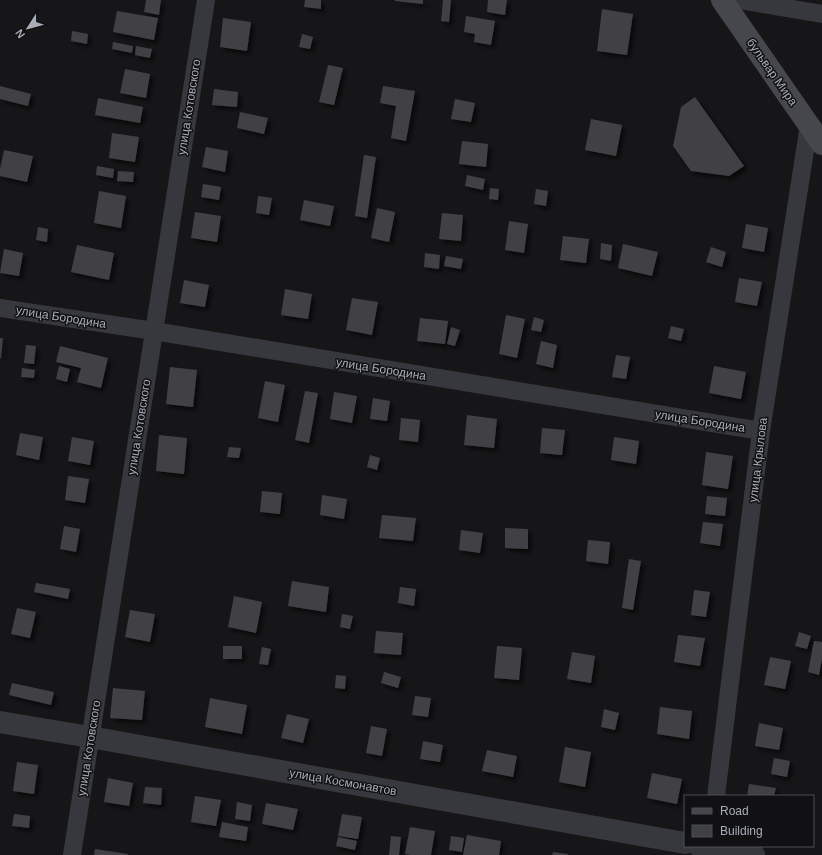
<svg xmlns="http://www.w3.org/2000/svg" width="822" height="855" viewBox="0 0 822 855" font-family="Arial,sans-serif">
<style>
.building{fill:#404145;filter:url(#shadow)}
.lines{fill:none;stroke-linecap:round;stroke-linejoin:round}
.minor{stroke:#37383d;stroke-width:18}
.tertiary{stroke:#37383d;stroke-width:22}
.secondary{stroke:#45474d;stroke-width:22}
.labels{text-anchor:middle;stroke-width:3;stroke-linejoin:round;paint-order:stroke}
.street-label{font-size:12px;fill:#a8adb8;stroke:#111113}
</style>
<defs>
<filter id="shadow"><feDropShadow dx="3.5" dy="3.5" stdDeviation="2" flood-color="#0009"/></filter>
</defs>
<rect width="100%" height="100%" fill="#161618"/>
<path class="building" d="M146 0H161L159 15 144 12Z
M305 0H321V9L304 7Z
M395 0H423V4L395 1Z
M443 0H451L449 22 441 21Z
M488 0H507L505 15 487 12Z
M602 9 633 14 627 55 597 51Z
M117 11 158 18 154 40 113 32Z
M466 16 495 21 491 45 474 42 475 34 464 32Z
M223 18 251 22 247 51 220 47Z
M72 31 88 34 87 44 71 41Z
M302 34 313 37 310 49 299 47Z
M113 42 133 46 132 53 112 49Z
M136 46 152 49 150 58 135 55Z
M328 65 343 68 334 105 319 102Z
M125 69 150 74 146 98 120 93Z
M0 86 31 94 28 106 0 99Z
M383 86 415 91 406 141 391 138 396 106 380 103Z
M214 89 238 92 237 107 212 105Z
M695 97 744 166 729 176 691 171 673 146 681 107Z
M98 98 143 107 140 123 95 115Z
M455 99 475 103 471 122 451 119Z
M240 112 268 118 264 134 237 128Z
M591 119 622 125 616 156 585 150Z
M112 133 139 137 135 162 109 158Z
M462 141 488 144 486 167 459 164Z
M206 147 228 151 225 172 202 167Z
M4 150 33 156 27 182 0 176V169Z
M364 155 376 157 367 218 355 216Z
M97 166 114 169 113 178 96 175Z
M118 171 134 172 133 182 117 181Z
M467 175 485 179 483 190 465 186Z
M203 184 221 187 219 200 201 197Z
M490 188 499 189 498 200 489 199Z
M536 189 548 191 546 206 534 204Z
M99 191 126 196 121 228 94 223Z
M258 196 272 198 269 215 256 213Z
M304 200 334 206 330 226 300 220Z
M377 208 395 212 389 242 371 238Z
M195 212 221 216 217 242 191 238Z
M442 213 463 215 461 241 439 239Z
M509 221 528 224 524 253 505 250Z
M746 224 768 228 764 252 742 248Z
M38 227 48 229 47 242 36 240Z
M563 236 589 239 586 263 560 260Z
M601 243 612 245 611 261 600 259Z
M623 244 658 252 652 276 618 268Z
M77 245 114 253 109 280 71 272Z
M711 247 726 252 722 267 706 262Z
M4 249 23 253 19 276 0 273Z
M425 253 440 255 439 269 424 267Z
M446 256 463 259 461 269 444 266Z
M739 278 762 282 757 306 735 302Z
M184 280 209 285 205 307 180 303Z
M285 289 312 294 308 319 281 315Z
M352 298 378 302 372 335 346 330Z
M506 315 525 319 517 358 499 354Z
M534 317 544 320 541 332 531 330Z
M420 318 448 321 445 344 417 341Z
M671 326 684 329 681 341 668 338Z
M451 327 460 330 455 346 447 344Z
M0 338H3L1 358H0Z
M541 341 557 345 553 368 536 364Z
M26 345 36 346 34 364 24 363Z
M60 346 108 358 101 388 77 382 81 368 56 362Z
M616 355 630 357 626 379 612 377Z
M59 366 70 369 67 382 56 379Z
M714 366 746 372 741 399 709 393Z
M170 367 197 370 193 407 166 404Z
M22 368 35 370 34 378 21 377Z
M265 381 285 385 278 422 258 418Z
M305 391 318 393 309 443 295 440Z
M334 392 357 396 352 423 330 419Z
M373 398 390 401 387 421 370 419Z
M467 415 497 419 494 448 464 445Z
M401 418 420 420 418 442 399 440Z
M542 428 565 430 562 455 540 453Z
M20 433 43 437 39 460 16 455Z
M159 435 187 438 184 474 156 471Z
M72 437 94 441 90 465 68 461Z
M614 437 639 441 636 464 611 460Z
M229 447 241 448 239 458 227 457Z
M706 452 733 456 728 489 702 485Z
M370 455 380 458 377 470 367 467Z
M68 476 89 479 85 503 65 500Z
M262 491 282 493 280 514 260 512Z
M322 495 347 499 344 519 320 515Z
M707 496 727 498 725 516 705 514Z
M382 515 416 518 413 541 379 538Z
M703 522 723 524 720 546 700 543Z
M64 526 80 529 76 552 60 549Z
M505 528 528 529V549L505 548Z
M461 530 483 533 480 553 459 550Z
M588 540 610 542 608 564 586 561Z
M629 559 641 561 633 610 622 608Z
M292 581 329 587 326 612 288 606Z
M36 583 70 589 68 599 34 592Z
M400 587 416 589 414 606 398 603Z
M694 590 710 592 706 617 691 615Z
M234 596 262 602 256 633 228 627Z
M17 608 36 612 30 638 11 634Z
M130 610 155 614 150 642 125 637Z
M342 614 353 616 350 629 340 627Z
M376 631 403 633 401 655 374 653Z
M799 632 811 636 807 649 795 646Z
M678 635 705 638 700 666 674 662Z
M814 641 822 642V659L819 675 808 672Z
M223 646H242V659H223Z
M497 646 522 648 519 680 494 678Z
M262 647 271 649 268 665 259 664Z
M572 652 595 656 591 683 567 679Z
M770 657 791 661 785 689 764 685Z
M384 672 401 677 398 688 381 683Z
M336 675 346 676 345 689 335 688Z
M12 683 54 692 51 705 9 695Z
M113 688 145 691 142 720 110 718Z
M415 696 431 698 428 717 412 715Z
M210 698 247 705 242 734 205 727Z
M660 707 692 711 689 739 657 734Z
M604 709 619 713 615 730 601 727Z
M287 714 309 719 303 743 281 738Z
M759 723 783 728 779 750 755 746Z
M371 726 387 729 382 756 366 753Z
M423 741 443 745 440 762 420 759Z
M565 747 591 752 585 787 559 782Z
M487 750 517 756 513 777 482 771Z
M774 758 790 761 787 777 771 774Z
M17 762 38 765 34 794 13 791Z
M652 773 682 779 677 804 647 798Z
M108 778 133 783 129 806 104 802Z
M749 784 776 788 774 796H747Z
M145 787 162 788 161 805 143 803Z
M195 796 221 800 216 826 191 822Z
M237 802 252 805 250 821 235 819Z
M266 803 298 809 293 830 262 824Z
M14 814 30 816 29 828 12 826Z
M342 814 362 817 358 839 338 836Z
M222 822 248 827 246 841 219 837Z
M410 827 435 831 431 855H411L405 854Z
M467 835 501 841 499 855H463Z
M391 836 401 837 399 855H389Z
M451 836 464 838 462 852 449 850Z
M338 837 357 841 355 850 336 846Z
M95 849 128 854V855H94Z
M553 852 568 854V855H552Z"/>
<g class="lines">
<path class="minor" d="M739 0 822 14
M0 308 154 331 761 431
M716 796 761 431 809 125
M72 855 206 0"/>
<path class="tertiary" d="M0 722 90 737 685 843
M699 846 754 855"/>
<path class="secondary" d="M722 0 822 144"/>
</g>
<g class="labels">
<g class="street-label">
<text transform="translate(772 72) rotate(55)" y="4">бульвар Мира</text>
<text transform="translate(189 107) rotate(-81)" y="4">улица Котовского</text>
<text transform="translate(61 317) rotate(9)" y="4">улица Бородина</text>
<text transform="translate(381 369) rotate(9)" y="4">улица Бородина</text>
<text transform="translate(700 421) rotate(9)" y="4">улица Бородина</text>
<text transform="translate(139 427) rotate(-81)" y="4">улица Котовского</text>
<text transform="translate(758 460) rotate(-83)" y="4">улица Крылова</text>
<text transform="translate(89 748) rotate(-81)" y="4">улица Котовского</text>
<text transform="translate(343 782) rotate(10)" y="4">улица Космонавтов</text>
</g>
</g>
<rect x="684" y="795" width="130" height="52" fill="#111113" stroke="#4d4f55"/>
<rect x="692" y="808" width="20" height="6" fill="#45474d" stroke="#4d4f55"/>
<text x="720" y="815" font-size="12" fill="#a8adb8">Road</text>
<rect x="692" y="825" width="20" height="12" fill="#404145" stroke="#4d4f55"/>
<text x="720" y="835" font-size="12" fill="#a8adb8">Building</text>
<g transform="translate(28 28) rotate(234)" stroke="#111113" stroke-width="3" paint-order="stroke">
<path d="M0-3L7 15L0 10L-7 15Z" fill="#a8adb8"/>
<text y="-6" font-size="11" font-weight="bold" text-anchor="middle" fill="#a8adb8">N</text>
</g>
</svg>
